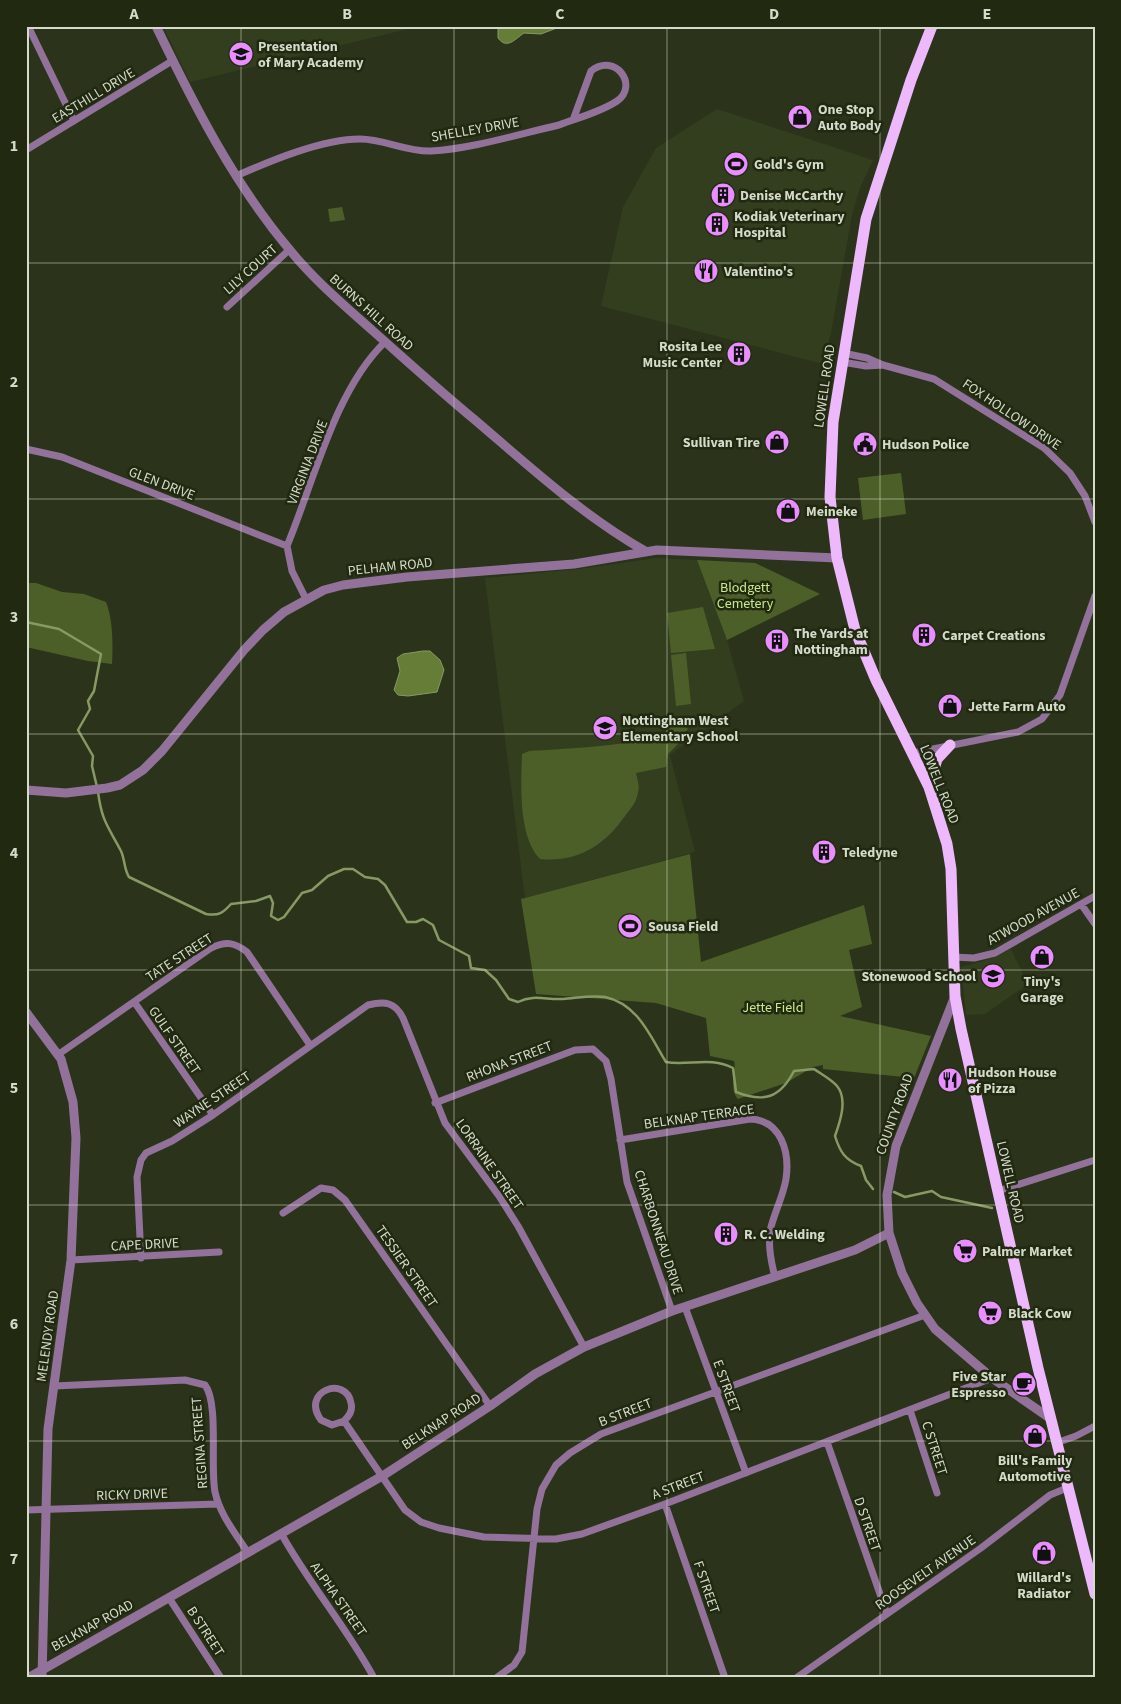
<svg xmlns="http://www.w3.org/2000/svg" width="1121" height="1704" viewBox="0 0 1121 1704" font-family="'Source Sans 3',sans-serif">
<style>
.built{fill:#323e1d}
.green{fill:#4d5f29}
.water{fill:#667d38;stroke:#879964}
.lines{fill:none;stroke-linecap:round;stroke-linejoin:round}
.stream{stroke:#879964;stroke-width:2.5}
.minor{stroke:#92729b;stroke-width:7}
.tertiary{stroke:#92729b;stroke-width:9}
.primary{stroke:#eeb8fc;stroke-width:11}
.grid{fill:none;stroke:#d4dbcb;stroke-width:1;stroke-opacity:0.55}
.labels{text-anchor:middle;stroke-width:5;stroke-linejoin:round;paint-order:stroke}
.poi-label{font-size:14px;font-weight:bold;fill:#d4dbcb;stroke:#212a11;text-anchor:start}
.street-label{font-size:14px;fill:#d4dbcb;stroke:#212a11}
.park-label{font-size:14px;fill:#c8eb89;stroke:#212a11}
.neatline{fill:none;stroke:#d4dbcb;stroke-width:2}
.grid-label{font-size:16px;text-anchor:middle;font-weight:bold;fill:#d4dbcb}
</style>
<rect width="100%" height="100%" fill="#2b341a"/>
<path class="built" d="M163 26H420L190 82Z
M717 109 873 160 860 188 852 215 831 333 823 364 601 306 623 207 656 148Z
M656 558 697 560 727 640 744 701 670 755 695 852 525 898 485 578 580 569Z
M1011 949 1028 984 985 1014 966 1015 961 967 993 958Z"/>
<path class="green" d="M342 207 345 220 330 222 328 209Z
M901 473 906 514 863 520 858 478Z
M697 560 755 563 820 594 727 640Z
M26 583H36L62 592 84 594 106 602C113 620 113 644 112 664L88 661 26 647Z
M703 607 715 649 671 653 667 613Z
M686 653 691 704 676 706 671 655Z
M676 717 688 729 684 734 686 736 668 754 666 767 636 773C637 779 640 786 638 792 637 802 631 808 625 816 605 845 577 863 540 859 518 836 521 785 522 754L529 751C557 749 644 746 665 732 671 728 674 723 676 717Z
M690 854 701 962 864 905 872 944 849 950 862 1007 840 1016 931 1036 914 1078 823 1069V1065L813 1067 786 1083 738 1099C728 1088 737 1073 734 1061L710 1056 706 1018 656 1003 536 994 521 899Z"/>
<path class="water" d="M498 26H562L541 34 524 33C515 39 507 50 498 38Z
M423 651H430L440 660 444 670 437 692 408 696 398 695 394 690 400 671 397 658 403 654Z"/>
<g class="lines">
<path class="stream" d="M26 622 59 629 101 654 94 691 88 701 90 709 78 730 93 756 92 766 97 787
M98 792C102 822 108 826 121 851 125 860 124 869 129 877L206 914C219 916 223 913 231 904L256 901 270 896 273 903 271 916 278 920 284 917 302 893 312 890 328 876 344 869H353L365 877 378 879 385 885 407 922H416L423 919 433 925 439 940 469 956 471 968 485 970 496 980 509 999 518 1002C534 994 546 1000 563 999 577 998 591 995 605 997 638 1004 650 1036 666 1062 688 1066 711 1056 733 1068L736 1092C764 1103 780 1098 794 1071L814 1069C821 1074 831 1079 837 1086 848 1099 840 1122 835 1136 840 1152 845 1160 861 1166L866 1180 873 1189
M894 1192 905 1197 932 1191 941 1197 992 1208"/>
<path class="minor" d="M28 26 74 121
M26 150 172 61
M236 176C270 161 322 139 360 139 384 139 407 152 431 151 471 149 519 134 559 125 577 118 601 112 617 101 639 86 616 52 591 71L573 120
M227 307 289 250
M843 353 867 358 883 365 934 379 1044 448 1070 473 1085 496 1095 522
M842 362 866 366 883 365
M26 449 62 457 287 546
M306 599 292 571 287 546C314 481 335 390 385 342
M913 753 1018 732 1042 719 1060 695 1095 596
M1081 904 1095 924
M953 957 974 958 995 953 1095 896
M135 1003 213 1115
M59 1054 211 948C226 941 234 942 247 952L310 1045
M435 1103 575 1050 593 1049 606 1061 611 1079 627 1182 672 1311
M620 1140 750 1119C781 1120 790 1152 786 1179 783 1197 774 1213 770 1231 768 1247 771 1262 775 1277
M998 1191 1095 1160
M283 1213 321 1188 333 1190 345 1200 490 1406
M141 1258 137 1177 141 1160 146 1153 172 1141 213 1115 368 1005C385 1001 395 1002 403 1018L445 1123 499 1196 518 1226 584 1347
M71 1260 219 1252
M685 1307 746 1473
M54 1386 185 1380 205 1385C219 1403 210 1466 215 1492 220 1515 236 1534 248 1553
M910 1410 937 1493
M344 1421 332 1425 321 1420C300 1391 346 1375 351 1403 353 1411 349 1416 344 1421L405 1510 421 1522 439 1528 484 1537 556 1539 582 1534 665 1504 992 1378
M827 1442 887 1614
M1056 1443 1076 1436 1095 1426
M665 1504 725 1678
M26 1510 218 1504
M282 1535C310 1585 347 1628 374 1678
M169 1598 221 1678
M496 1678 514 1665 522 1652 537 1509 542 1489 556 1465 570 1453 601 1434 925 1315
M796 1678 981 1548 1050 1495 1067 1488"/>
<path class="tertiary" d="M156 26C194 105 233 182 289 249 314 280 344 305 373 331 407 361 440 391 475 420 530 467 582 515 645 551
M26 790 66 793 107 788 120 785 143 770 162 751 244 650 263 630 284 612 324 590 343 585 407 577 574 564 657 550 837 558
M955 996 896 1146 887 1195 889 1233 902 1273 917 1303 935 1329 992 1378 1051 1419
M26 1012 61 1059 73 1102 76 1138 71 1260 48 1429 42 1678
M28 1678 384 1475 490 1406 535 1374 584 1347 672 1311 855 1250 889 1233"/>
<path class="primary" d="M932 26 911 80 866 219 833 422 830 497 837 558 855 630 876 680 929 787 947 844 951 869 955 996 961 1029 1038 1368 1095 1594
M929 787 937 759 950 745"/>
</g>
<path class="grid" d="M241 26V1678M454 26V1678M667 26V1678M880 26V1678M26 263H1095M26 499H1095M26 734H1095M26 970H1095M26 1205H1095M26 1441H1095"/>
<defs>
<symbol id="school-disc" viewBox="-11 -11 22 22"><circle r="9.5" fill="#e88eff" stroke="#212a11"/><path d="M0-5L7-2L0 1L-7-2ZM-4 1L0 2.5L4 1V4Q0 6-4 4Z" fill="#111"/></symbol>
<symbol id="shop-disc" viewBox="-11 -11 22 22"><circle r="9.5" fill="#e88eff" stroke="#212a11"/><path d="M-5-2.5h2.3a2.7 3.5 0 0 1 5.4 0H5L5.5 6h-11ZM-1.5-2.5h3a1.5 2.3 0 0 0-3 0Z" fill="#111"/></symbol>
<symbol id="stadium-disc" viewBox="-11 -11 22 22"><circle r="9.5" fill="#e88eff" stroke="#212a11"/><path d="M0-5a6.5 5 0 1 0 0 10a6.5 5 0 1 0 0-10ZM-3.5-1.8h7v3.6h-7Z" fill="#111"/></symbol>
<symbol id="building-disc" viewBox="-11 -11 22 22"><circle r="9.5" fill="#e88eff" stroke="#212a11"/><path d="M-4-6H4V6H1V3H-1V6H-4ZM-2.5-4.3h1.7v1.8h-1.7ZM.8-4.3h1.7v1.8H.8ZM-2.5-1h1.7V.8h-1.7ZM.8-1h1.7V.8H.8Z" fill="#111"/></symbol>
<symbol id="restaurant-disc" viewBox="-11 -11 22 22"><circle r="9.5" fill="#e88eff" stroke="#212a11"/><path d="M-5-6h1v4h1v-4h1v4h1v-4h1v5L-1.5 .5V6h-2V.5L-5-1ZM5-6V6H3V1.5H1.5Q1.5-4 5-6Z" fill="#111"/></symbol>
<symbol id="civic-disc" viewBox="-11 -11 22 22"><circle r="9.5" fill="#e88eff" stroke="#212a11"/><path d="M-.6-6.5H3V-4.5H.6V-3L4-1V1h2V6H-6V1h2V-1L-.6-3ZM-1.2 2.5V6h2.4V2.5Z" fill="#111"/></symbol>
<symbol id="supermarket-disc" viewBox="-11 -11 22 22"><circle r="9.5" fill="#e88eff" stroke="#212a11"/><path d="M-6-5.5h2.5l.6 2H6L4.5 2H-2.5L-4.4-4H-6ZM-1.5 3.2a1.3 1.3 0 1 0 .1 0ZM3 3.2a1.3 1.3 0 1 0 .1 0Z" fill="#111"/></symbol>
<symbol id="cafe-disc" viewBox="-11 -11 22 22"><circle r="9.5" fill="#e88eff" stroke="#212a11"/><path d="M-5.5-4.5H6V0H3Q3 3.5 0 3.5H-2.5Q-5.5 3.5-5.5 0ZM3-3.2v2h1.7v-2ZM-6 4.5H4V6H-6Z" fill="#111"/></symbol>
</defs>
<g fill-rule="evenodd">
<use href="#school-disc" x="227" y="40" width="28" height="28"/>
<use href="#shop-disc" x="786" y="103" width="28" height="28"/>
<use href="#stadium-disc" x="722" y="150" width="28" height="28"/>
<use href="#building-disc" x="709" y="181" width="28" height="28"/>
<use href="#building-disc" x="703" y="210" width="28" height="28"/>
<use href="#restaurant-disc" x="692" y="257" width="28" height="28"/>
<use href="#building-disc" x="725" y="340" width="28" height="28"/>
<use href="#shop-disc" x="763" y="428" width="28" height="28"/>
<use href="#civic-disc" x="851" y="430" width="28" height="28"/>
<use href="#shop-disc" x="774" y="497" width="28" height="28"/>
<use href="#building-disc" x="910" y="621" width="28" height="28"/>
<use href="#building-disc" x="763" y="627" width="28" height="28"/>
<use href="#shop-disc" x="936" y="692" width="28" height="28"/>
<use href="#school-disc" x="591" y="714" width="28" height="28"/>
<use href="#building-disc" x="810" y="838" width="28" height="28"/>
<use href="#stadium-disc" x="616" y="912" width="28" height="28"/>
<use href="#shop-disc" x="1028" y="943" width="28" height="28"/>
<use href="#school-disc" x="979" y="962" width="28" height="28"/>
<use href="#restaurant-disc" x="936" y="1066" width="28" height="28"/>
<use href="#building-disc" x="712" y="1220" width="28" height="28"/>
<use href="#supermarket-disc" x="951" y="1237" width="28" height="28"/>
<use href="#supermarket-disc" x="976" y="1299" width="28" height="28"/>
<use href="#cafe-disc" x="1010" y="1370" width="28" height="28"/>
<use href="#shop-disc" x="1021" y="1422" width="28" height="28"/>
<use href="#shop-disc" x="1030" y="1539" width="28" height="28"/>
</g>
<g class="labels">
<g class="poi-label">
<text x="258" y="51">Presentation<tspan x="258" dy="16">of Mary Academy</tspan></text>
<text x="818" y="114">One Stop<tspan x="818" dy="16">Auto Body</tspan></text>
<text x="754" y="169">Gold's Gym</text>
<text x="740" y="200">Denise McCarthy</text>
<text x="734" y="221">Kodiak Veterinary<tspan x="734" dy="16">Hospital</tspan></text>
<text x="724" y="276">Valentino's</text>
<text x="722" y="351" text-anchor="end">Rosita Lee<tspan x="722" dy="16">Music Center</tspan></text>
<text x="760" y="447" text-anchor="end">Sullivan Tire</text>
<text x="882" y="449">Hudson Police</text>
<text x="806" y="516">Meineke</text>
<text x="794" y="638">The Yards at<tspan x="794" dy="16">Nottingham</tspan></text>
<text x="942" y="640">Carpet Creations</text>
<text x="968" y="711">Jette Farm Auto</text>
<text x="622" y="725">Nottingham West<tspan x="622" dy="16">Elementary School</tspan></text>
<text x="842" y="857">Teledyne</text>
<text x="648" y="931">Sousa Field</text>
<text x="976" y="981" text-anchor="end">Stonewood School</text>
<text x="1042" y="986" text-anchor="middle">Tiny's<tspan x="1042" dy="16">Garage</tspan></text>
<text x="968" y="1077">Hudson House<tspan x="968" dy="16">of Pizza</tspan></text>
<text x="744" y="1239">R. C. Welding</text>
<text x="982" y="1256">Palmer Market</text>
<text x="1008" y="1318">Black Cow</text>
<text x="1006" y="1381" text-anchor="end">Five Star<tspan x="1006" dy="16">Espresso</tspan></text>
<text x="1035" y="1465" text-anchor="middle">Bill's Family<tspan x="1035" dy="16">Automotive</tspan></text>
<text x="1044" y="1582" text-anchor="middle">Willard's<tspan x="1044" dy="16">Radiator</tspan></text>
</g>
<g class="street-label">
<text transform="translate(93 95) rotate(-31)" y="5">EASTHILL DRIVE</text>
<text transform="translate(475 129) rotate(-10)" y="5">SHELLEY DRIVE</text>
<text transform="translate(250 269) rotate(-42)" y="5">LILY COURT</text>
<text transform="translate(372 312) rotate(42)" y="5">BURNS HILL ROAD</text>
<text transform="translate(824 386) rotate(-82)" y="5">LOWELL ROAD</text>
<text transform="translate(1012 414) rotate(34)" y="5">FOX HOLLOW DRIVE</text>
<text transform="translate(307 462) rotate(-69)" y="5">VIRGINIA DRIVE</text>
<text transform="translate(162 483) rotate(21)" y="5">GLEN DRIVE</text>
<text transform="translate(390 566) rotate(-6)" y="5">PELHAM ROAD</text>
<text transform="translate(940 784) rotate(68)" y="5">LOWELL ROAD</text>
<text transform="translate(1033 916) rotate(-29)" y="5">ATWOOD AVENUE</text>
<text transform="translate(179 957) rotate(-33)" y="5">TATE STREET</text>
<text transform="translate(175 1040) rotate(55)" y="5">GULF STREET</text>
<text transform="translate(509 1061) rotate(-21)" y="5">RHONA STREET</text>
<text transform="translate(212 1099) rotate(-34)" y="5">WAYNE STREET</text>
<text transform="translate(894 1114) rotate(-70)" y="5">COUNTY ROAD</text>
<text transform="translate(699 1116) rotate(-8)" y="5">BELKNAP TERRACE</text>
<text transform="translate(490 1164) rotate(55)" y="5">LORRAINE STREET</text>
<text transform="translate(1011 1182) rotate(77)" y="5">LOWELL ROAD</text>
<text transform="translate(659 1232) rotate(72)" y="5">CHARBONNEAU DRIVE</text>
<text transform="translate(145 1244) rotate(-3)" y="5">CAPE DRIVE</text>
<text transform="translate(407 1266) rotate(55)" y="5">TESSIER STREET</text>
<text transform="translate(47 1336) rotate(-82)" y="5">MELENDY ROAD</text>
<text transform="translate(727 1386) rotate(70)" y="5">E STREET</text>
<text transform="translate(625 1412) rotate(-21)" y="5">B STREET</text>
<text transform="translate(441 1421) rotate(-33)" y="5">BELKNAP ROAD</text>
<text transform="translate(199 1443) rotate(-94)" y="5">REGINA STREET</text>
<text transform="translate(935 1448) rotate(72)" y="5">C STREET</text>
<text transform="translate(678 1485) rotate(-21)" y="5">A STREET</text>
<text transform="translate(132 1494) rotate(-2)" y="5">RICKY DRIVE</text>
<text transform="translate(868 1524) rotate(71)" y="5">D STREET</text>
<text transform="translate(925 1572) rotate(-35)" y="5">ROOSEVELT AVENUE</text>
<text transform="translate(707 1587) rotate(71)" y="5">F STREET</text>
<text transform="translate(339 1599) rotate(55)" y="5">ALPHA STREET</text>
<text transform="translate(92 1625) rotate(-29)" y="5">BELKNAP ROAD</text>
<text transform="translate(206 1631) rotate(57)" y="5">B STREET</text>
</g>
<g class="park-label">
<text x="745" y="592">Blodgett<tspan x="745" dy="16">Cemetery</tspan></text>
<text x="773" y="1012">Jette Field</text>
</g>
</g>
<rect width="1121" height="1704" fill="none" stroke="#212a11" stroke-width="55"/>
<rect x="28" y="28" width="1066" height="1648" class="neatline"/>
<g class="grid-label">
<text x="134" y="19">A</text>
<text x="347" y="19">B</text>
<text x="560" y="19">C</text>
<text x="774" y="19">D</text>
<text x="987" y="19">E</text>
<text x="14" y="151">1</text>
<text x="14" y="387">2</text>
<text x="14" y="622">3</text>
<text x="14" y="858">4</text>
<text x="14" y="1093">5</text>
<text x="14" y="1329">6</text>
<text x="14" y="1564">7</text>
</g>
</svg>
